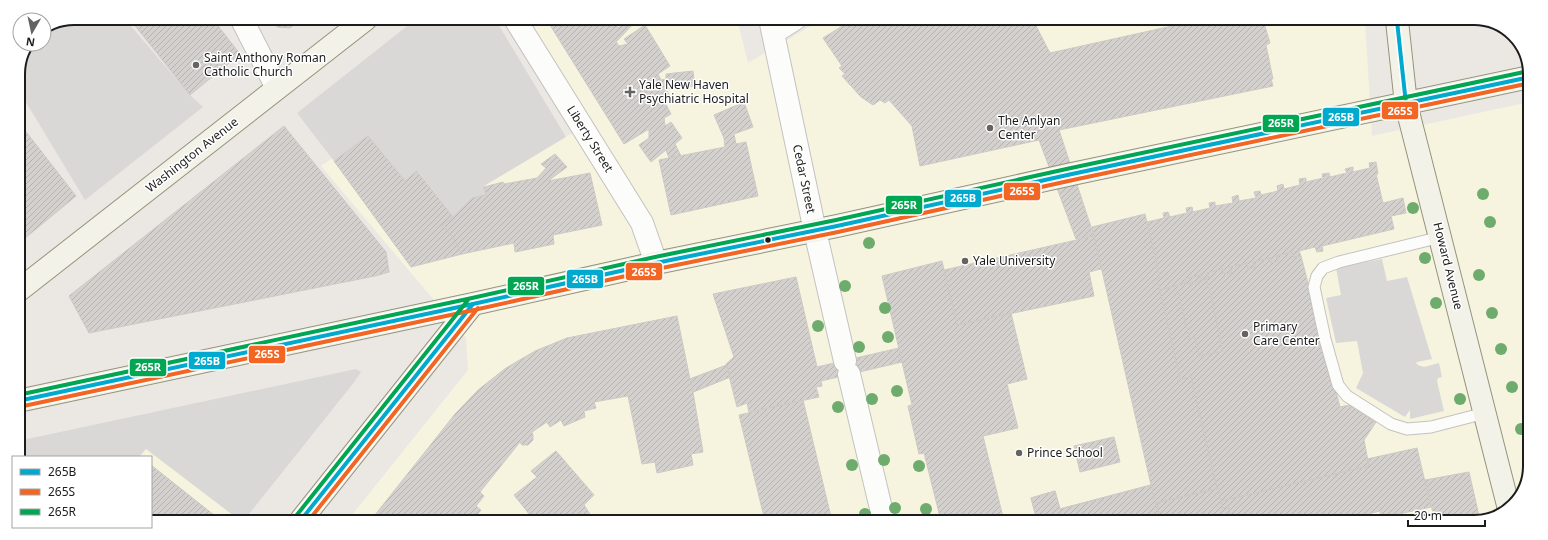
<svg xmlns="http://www.w3.org/2000/svg" width="1548" height="540" viewBox="0 0 1548 540" font-family="'Noto Sans',sans-serif">
<style>
.education{fill:#f6f4de}
.religious{fill:#d9d8d6}
.building{fill:url(#building-hatch);stroke:#cec9c5}
.lines{fill:none;stroke-linecap:round;stroke-linejoin:round}
.lane-casing{stroke:#c3c2c0;stroke-width:13}
.street-casing{stroke:#c3c2c0;stroke-width:24}
.secondary-casing{stroke:#94947c;stroke-width:24}
.lane{stroke:#fcfcfb;stroke-width:11}
.street{stroke:#fcfcfb;stroke-width:22}
.secondary{stroke:#f3f2e8;stroke-width:22}
.bus-1-casing{stroke:#fff;stroke-width:7}
.bus-2-casing{stroke:#fff;stroke-width:7}
.bus-3-casing{stroke:#fff;stroke-width:7}
.bus-1{stroke:#00a9ce;stroke-width:4}
.bus-2{stroke:#f26522;stroke-width:4}
.bus-3{stroke:#00a651;stroke-width:4}
.tree{fill:#6eac6d}
.poi-dot{fill:#646362;stroke:#fff;stroke-width:1.5}
.bus-dot{fill:#1c1c1c;stroke:#fff;stroke-width:1.5}
.labels{text-anchor:middle;stroke-width:3;stroke-linejoin:round;paint-order:stroke}
.poi-label{font-size:12px;fill:#1c1c1c;stroke:#fff;text-anchor:start}
.street-label{font-size:12px;fill:#1c1c1c;stroke:#fff}
.rim{fill:none;stroke:#1c1c1c;stroke-width:2}
.line-badge{stroke:#fff;stroke-width:1.5}
.badge-label{font-size:11px;text-anchor:middle;font-weight:bold;fill:#fff}
</style>
<defs>
<pattern id="building-hatch" width="6" height="6" patternUnits="userSpaceOnUse"><rect width="6" height="6" fill="#d3d0cd"/><path d="M-1 1l2-2M0 6l6-6M5 7l2-2" fill="none" stroke="#b5b2af"/></pattern>
</defs>
<rect width="100%" height="100%" fill="#ebe8e4"/>
<path class="education" d="M533 19H737L748 63 821 20 1365 21 1372 136 1530 102 1527 484 1508 511 1474 522 348 520 468 370 466 338 321 166 387 121 457 185 578 131 514 30Z
M147 438 246 517 248 519H151V457H132Z"/>
<path class="religious" d="M74 18H124L190 95 203 107 85 200 18 89V71L30 44H44V30Z
M416 19H495L566 137 484 186 486 195 453 217 418 171 405 181 368 136 334 161 297 113Z
M1382 259 1387 281 1407 277 1432 359 1417 362 1416 363 1418 365 1424 367 1439 363 1442 377 1438 378 1437 381 1444 411 1410 419V410L1405 417 1356 388 1363 373 1357 341 1336 343 1326 298 1341 295 1336 268Z
M356 369 361 372 355 381 245 519H238L146 449 139 457H18V441Z"/>
<path class="building" d="M129 18H212L240 54 190 95Z
M272 18H302L290 28 277 27Z
M560 19H613L618 28 622 25 618 22 620 19H638L616 42 619 46 628 44 624 39 645 25 670 66 658 74 661 80 666 79V74L693 71 695 86 668 89 667 85H664L669 95 663 99 671 114 664 118 665 126 671 122 682 138 675 144 681 156 669 158 666 150 651 162 639 145 649 138V129L624 144 550 25Z
M852 20H1038L1034 22 1050 53 1199 20H1263L1270 43 1266 45 1273 79H1271L1273 86 1059 130 1094 236 1076 239 1039 140 920 166 912 126 889 100 885 103 880 100 873 105 861 97 842 76 845 74 839 68 842 66 823 38Z
M744 102 753 127 734 134 736 144 746 142 758 196 671 215 659 160 725 147 724 138 714 115Z
M20 124 76 196 18 244V125Z
M284 126 386 252 389 272 375 276 89 333 69 296Z
M368 136 405 181 417 171 453 217 442 225 452 236 462 254 411 267 334 161Z
M555 154 567 167 548 181 590 173 602 225 553 235 554 244 515 252 514 243 462 254 452 236 442 225 453 217 472 198 486 195 484 187 503 182 504 184 537 178 546 168 541 164Z
M1376 162 1378 174H1376L1383 203 1403 198 1406 213 1391 216 1394 229 1322 246 1323 251 1317 252 1315 247 1299 251 1301 256 1293 257 1292 252 1276 256 1278 261 1271 263 1270 258 1253 262 1255 267 1248 269 1247 263 1230 267 1232 273 1224 274 1223 269 1207 273 1209 278 1202 280 1201 275 1185 279 1186 283 1160 290 1157 279 1160 278 1147 222 1164 218 1163 213 1168 212 1170 217 1187 213 1186 208 1192 207 1193 212 1210 208 1209 203 1215 202V206L1233 203 1232 197 1238 195 1239 201 1256 198 1254 192 1260 191 1261 195 1278 191 1277 186 1283 184 1284 189 1300 185 1299 179 1306 178V182L1323 178 1322 174 1329 173 1330 177 1347 173 1345 169 1353 167V172L1370 168 1369 163Z
M1145 214 1160 278 1157 279 1180 379 1191 377 1217 489 1156 503 1160 518 1146 521H1033L1037 520 1031 498 1055 491 1060 509 1151 485 1092 227Z
M1094 236 1101 269 1089 272 1094 296 957 325 944 270Z
M1292 252 1293 257 1301 256 1340 407 1350 405 1376 422 1364 440 1369 466 1221 501 1218 488 1217 489 1191 377 1180 379 1160 290 1186 283 1185 279 1201 275 1202 280 1209 278 1207 273 1223 269 1224 274 1232 273 1230 267 1247 263 1248 269 1255 267 1253 262 1270 258 1271 263 1278 261 1276 256Z
M942 261 957 325 1011 313 1027 379 1007 384 1018 428 983 436 1004 521H941L924 453 919 454 908 406 912 405 882 276Z
M796 277 817 367 899 348 902 362 821 381 822 386 816 387 819 397 749 412 747 403 737 407 726 364 734 357 713 294Z
M1207 279 1223 351 1199 356 1195 337 1189 339 1177 286Z
M677 316 690 379 727 365 730 377 693 392 703 452 691 454 693 465 657 473 655 462 642 464 628 396 594 402 596 408 584 411 585 417 564 426 561 420 550 427 547 422 532 432 533 435V440L528 445H522L520 442 480 492 484 496 476 506 481 510 473 520H371L455 414 478 390 506 368 535 351 567 338Z
M727 365 730 377 693 392 690 379Z
M803 400 832 521H765L739 415Z
M1114 437 1120 462 1080 472 1074 446Z
M1417 448 1431 507 1381 518 1380 511 1336 522H1232L1228 506 1223 508 1221 501 1369 466 1367 459Z
M556 451 594 495 584 505 594 520H531L533 519 514 495 537 477 531 471Z
M151 465 219 519H151Z
M1469 472 1480 520 1474 522H1415L1434 517 1425 480Z
M1151 485 1160 518 1146 521H1033L1037 520 1031 498 1055 491 1060 509Z
M1218 488 1223 508 1228 506 1232 522 1160 521 1156 503Z"/>
<g class="lines">
<defs>
<path id="lane" d="M1441 237 1339 262 1323 268 1317 276 1314 287 1325 339 1338 385 1347 396 1391 424 1407 429 1431 427 1485 413"/>
<path id="street" d="M241 18 277 88
M515 19 642 223 656 263
M770 19 815 231 845 361
M773 33 795 19
M849 374 884 521"/>
<path id="secondary" d="M1397 21 1406 104 1509 509
M18 291 366 19
M18 401 473 304 656 263 837 226 1072 174 1530 77
M301 520 473 304"/>
</defs>
<use href="#lane" class="lane-casing"/>
<use href="#street" class="street-casing"/>
<use href="#secondary" class="secondary-casing"/>
<use href="#lane" class="lane"/>
<use href="#street" class="street"/>
<use href="#secondary" class="secondary"/>
<defs>
<path id="bus-1" d="M1397 21 1406 104
M18 401 473 304 656 263 837 226 1072 174 1530 77
M301 520 473 304"/>
<path id="bus-2" d="M19 407 474 310 657 269 838 232 1073 180 1530 83
M309 520 478 308"/>
<path id="bus-3" d="M18 395 472 298 655 257 836 220 1071 168 1529 71
M296 516 468 300"/>
</defs>
<use href="#bus-1" class="bus-1-casing"/>
<use href="#bus-2" class="bus-2-casing"/>
<use href="#bus-3" class="bus-3-casing"/>
<use href="#bus-1" class="bus-1"/>
<use href="#bus-2" class="bus-2"/>
<use href="#bus-3" class="bus-3"/>
</g>
<g class="tree">
<circle cx="1483" cy="194" r="6"/>
<circle cx="1413" cy="208" r="6"/>
<circle cx="1490" cy="222" r="6"/>
<circle cx="869" cy="243" r="6"/>
<circle cx="1425" cy="258" r="6"/>
<circle cx="1479" cy="275" r="6"/>
<circle cx="845" cy="286" r="6"/>
<circle cx="1436" cy="303" r="6"/>
<circle cx="885" cy="308" r="6"/>
<circle cx="1492" cy="313" r="6"/>
<circle cx="818" cy="326" r="6"/>
<circle cx="888" cy="337" r="6"/>
<circle cx="859" cy="347" r="6"/>
<circle cx="1501" cy="349" r="6"/>
<circle cx="1512" cy="387" r="6"/>
<circle cx="897" cy="391" r="6"/>
<circle cx="872" cy="399" r="6"/>
<circle cx="1460" cy="399" r="6"/>
<circle cx="838" cy="407" r="6"/>
<circle cx="1521" cy="429" r="6"/>
<circle cx="884" cy="460" r="6"/>
<circle cx="852" cy="465" r="6"/>
<circle cx="919" cy="466" r="6"/>
<circle cx="895" cy="508" r="6"/>
<circle cx="926" cy="509" r="6"/>
<circle cx="865" cy="514" r="6"/>
</g>
<g class="poi-dot">
<circle cx="196" cy="65" r="4"/>
<path d="M628 86h4v4h4v4h-4v4h-4v-4h-4v-4h4z"/>
<circle cx="990" cy="128" r="4"/>
<circle cx="965" cy="261" r="4"/>
<circle cx="1245" cy="334" r="4"/>
<circle cx="1019" cy="453" r="4"/>
</g>
<circle class="bus-dot" cx="768" cy="240" r="3.5"/>
<g class="labels">
<g class="poi-label">
<text x="204" y="62">Saint Anthony Roman<tspan x="204" dy="14">Catholic Church</tspan></text>
<text x="639" y="89">Yale New Haven<tspan x="639" dy="14">Psychiatric Hospital</tspan></text>
<text x="998" y="125">The Anlyan<tspan x="998" dy="14">Center</tspan></text>
<text x="973" y="265">Yale University</text>
<text x="1253" y="331">Primary<tspan x="1253" dy="14">Care Center</tspan></text>
<text x="1027" y="457">Prince School</text>
</g>
<g class="street-label">
<text transform="translate(590 139) rotate(58)" y="4">Liberty Street</text>
<text transform="translate(192 155) rotate(-38)" y="4">Washington Avenue</text>
<text transform="translate(804 179) rotate(78)" y="4">Cedar Street</text>
<text transform="translate(1448 266) rotate(76)" y="4">Howard Avenue</text>
</g>
</g>
<path d="M0 0H1548V540H0ZM74 25H1474A49 49 0 0 1 1523 74V466A49 49 0 0 1 1474 515H74A49 49 0 0 1 25 466V74A49 49 0 0 1 74 25Z" fill="#fff" fill-rule="evenodd"/>
<path class="rim" d="M74 25H1474A49 49 0 0 1 1523 74V466A49 49 0 0 1 1474 515H74A49 49 0 0 1 25 466V74A49 49 0 0 1 74 25Z"/>
<g class="line-badge">
<rect x="1381" y="101" width="38" height="19" rx="4" fill="#f26522"/>
<rect x="1322" y="107" width="38" height="20" rx="4" fill="#00a9ce"/>
<rect x="1262" y="114" width="38" height="19" rx="4" fill="#00a651"/>
<rect x="1003" y="182" width="38" height="19" rx="4" fill="#f26522"/>
<rect x="944" y="189" width="38" height="19" rx="4" fill="#00a9ce"/>
<rect x="885" y="195" width="38" height="20" rx="4" fill="#00a651"/>
<rect x="625" y="262" width="38" height="19" rx="4" fill="#f26522"/>
<rect x="566" y="269" width="38" height="20" rx="4" fill="#00a9ce"/>
<rect x="507" y="276" width="38" height="20" rx="4" fill="#00a651"/>
<rect x="248" y="345" width="38" height="19" rx="4" fill="#f26522"/>
<rect x="188" y="351" width="38" height="19" rx="4" fill="#00a9ce"/>
<rect x="129" y="358" width="38" height="19" rx="4" fill="#00a651"/>
</g>
<g class="badge-label">
<text x="1400" y="115">265S</text>
<text x="1341" y="121">265B</text>
<text x="1281" y="127">265R</text>
<text x="1022" y="195">265S</text>
<text x="963" y="202">265B</text>
<text x="904" y="209">265R</text>
<text x="644" y="276">265S</text>
<text x="585" y="283">265B</text>
<text x="526" y="290">265R</text>
<text x="267" y="358">265S</text>
<text x="207" y="365">265B</text>
<text x="148" y="371">265R</text>
</g>
<rect x="12" y="456" width="140" height="72" fill="#ffffff" stroke="#a4a4a4"/>
<rect x="20" y="469" width="20" height="6" fill="#00a9ce" stroke="#a4a4a4"/>
<text x="48" y="476" font-size="12" fill="#1c1c1c">265B</text>
<rect x="20" y="489" width="20" height="6" fill="#f26522" stroke="#a4a4a4"/>
<text x="48" y="496" font-size="12" fill="#1c1c1c">265S</text>
<rect x="20" y="509" width="20" height="6" fill="#00a651" stroke="#a4a4a4"/>
<text x="48" y="516" font-size="12" fill="#1c1c1c">265R</text>
<g transform="translate(32 32) rotate(189)"><circle r="19" fill="#ffffff" stroke="#a4a4a4"/>
<path d="M0-3L7 15L0 10L-7 15Z" fill="#646362"/>
<text y="-6" font-size="11" font-weight="bold" text-anchor="middle" fill="#1c1c1c">N</text>
</g>
<path d="M1408 520v6h77v-6" fill="none" stroke="#1c1c1c" stroke-width="2"/>
<text x="1414" y="520" font-size="12" fill="#1c1c1c" stroke="#ffffff" stroke-width="3" paint-order="stroke">20 m</text>
</svg>
